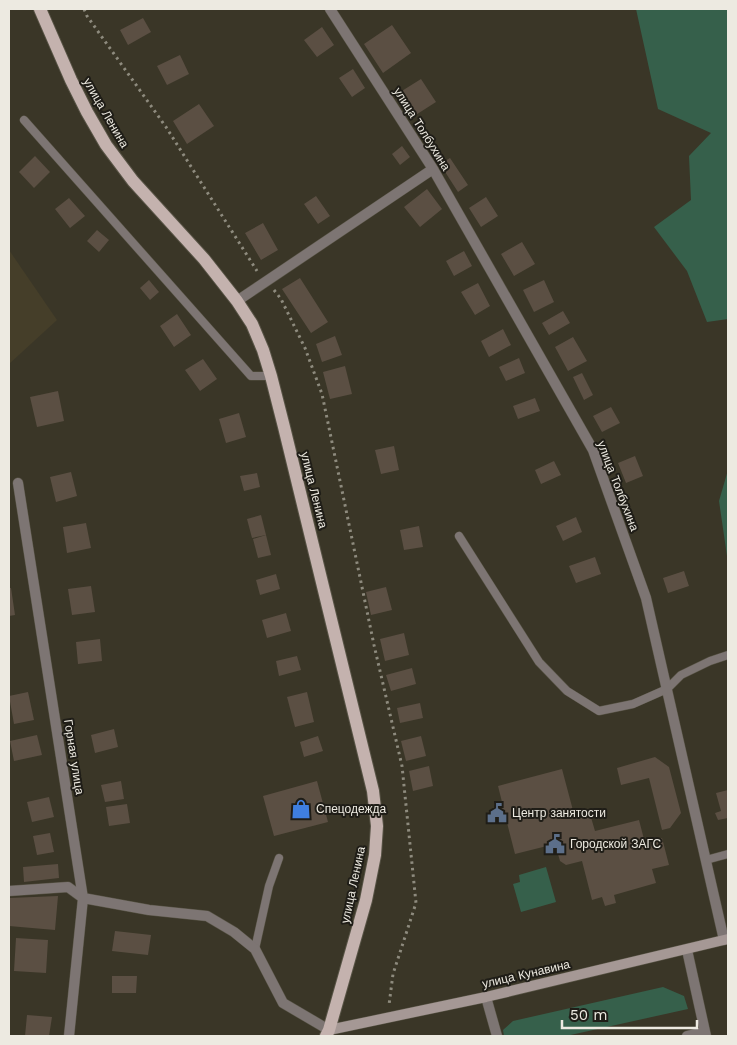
<svg xmlns="http://www.w3.org/2000/svg" width="737" height="1045" viewBox="0 0 737 1045" font-family="'Work Sans',sans-serif">
<style>
.built{fill:#453e29}
.green{fill:#36604b}
.building{fill:#5b4f43}
.lines{fill:none;stroke-linecap:round;stroke-linejoin:round}
.service-casing{stroke:#575345;stroke-width:9}
.minor-casing{stroke:#575345;stroke-width:11}
.secondary-casing{stroke:#575345;stroke-width:11}
.primary-casing{stroke:#575345;stroke-width:14}
.path{stroke:#8e8b7e;stroke-width:3;stroke-dasharray:2.5 4;stroke-linecap:butt}
.service{stroke:#7d7573;stroke-width:8}
.minor{stroke:#7d7573;stroke-width:10}
.secondary{stroke:#a59895;stroke-width:10}
.primary{stroke:#c4b2ae;stroke-width:12}
.labels{text-anchor:middle;stroke-width:4;stroke-linejoin:round;paint-order:stroke}
.street-label{font-size:12px;fill:#edeae1;stroke:#1f1d17}
.poi-label{font-size:12px;fill:#edeae1;stroke:#1f1d17;text-anchor:start}
</style>
<rect width="100%" height="100%" fill="#3a3627"/>
<path class="built" d="M9 250 57 320 9 364Z"/>
<path class="green" d="M636 9H728V319L707 322 687 271 654 227 691 200 689 156 711 133 658 109Z
M728 470V556H727L719 501Z
M546 867 556 902 521 912 513 884 520 882 519 875Z
M663 987 684 996 688 1009 566 1036H504L503 1030 513 1021Z"/>
<path class="building" d="M143 18 151 32 128 45 120 30Z
M392 25 411 53 383 73 364 44Z
M322 27 334 45 317 57 304 40Z
M180 55 189 74 167 85 157 66Z
M353 69 365 88 352 97 339 78Z
M421 79 436 102 411 118 397 94Z
M199 104 214 126 187 144 173 121Z
M402 146 410 157 400 165 392 154Z
M35 156 50 172 34 188 19 172Z
M450 158 468 185 458 192 440 164Z
M427 189 442 209 420 227 404 207Z
M316 196 330 216 318 224 304 204Z
M486 197 498 216 481 227 469 208Z
M69 198 85 216 70 228 55 209Z
M263 223 278 250 261 260 245 233Z
M97 230 109 240 99 252 87 241Z
M522 242 535 264 514 276 501 254Z
M464 251 472 266 454 276 446 261Z
M300 278 328 322 311 333 282 289Z
M149 280 159 292 150 300 140 288Z
M544 280 554 302 534 312 523 290Z
M478 283 490 306 475 315 461 292Z
M563 311 570 323 549 335 542 323Z
M177 314 191 335 174 347 160 326Z
M503 329 511 345 489 357 481 341Z
M335 336 342 355 322 362 316 344Z
M573 337 587 361 568 371 555 347Z
M519 358 525 373 506 381 499 367Z
M203 359 217 379 200 391 185 370Z
M345 366 352 394 330 399 323 372Z
M582 373 593 395 584 400 573 377Z
M58 391 64 421 37 427 30 397Z
M535 398 540 411 518 419 513 406Z
M611 407 620 423 602 432 593 416Z
M239 413 246 437 226 443 219 419Z
M394 446 399 470 381 474 375 450Z
M635 456 643 476 626 483 618 463Z
M554 461 561 475 541 484 535 470Z
M71 472 77 496 56 502 50 477Z
M257 473 260 487 244 491 240 476Z
M261 515 266 535 252 538 247 519Z
M576 517 582 532 563 541 556 526Z
M86 523 91 548 67 553 63 527Z
M419 526 423 547 404 550 400 530Z
M266 535 271 555 258 558 253 539Z
M595 557 601 574 576 583 569 566Z
M684 571 689 586 668 593 663 578Z
M276 574 280 589 260 595 256 580Z
M91 586 95 612 72 615 68 589Z
M386 587 392 610 371 615 366 592Z
M9 588H11L15 615 9 616Z
M286 613 291 631 267 638 262 620Z
M404 633 409 655 385 661 380 639Z
M100 639 102 661 78 664 76 642Z
M297 656 301 670 279 676 276 661Z
M412 668 416 684 391 691 386 675Z
M28 692 34 720 14 724 9 696Z
M307 692 314 722 295 727 287 697Z
M420 703 423 718 400 723 397 708Z
M114 729 118 747 95 753 91 735Z
M37 735 42 755 14 761 10 741Z
M318 736 323 751 304 757 300 742Z
M421 736 426 756 406 761 401 741Z
M655 757 669 767 681 813 670 828 662 830 649 778 621 785 617 768Z
M429 766 433 786 413 791 409 771Z
M562 769 575 818 590 814 595 831 639 820 645 843 662 838 669 865 652 869 656 883 614 895 616 903 605 906 602 897 592 900 582 861 566 865 560 861 555 844 515 854 504 811 497 813 494 804 502 802 498 786Z
M121 781 124 799 105 802 101 785Z
M317 781 328 822 274 836 263 796Z
M728 790V818L718 820 715 813 721 811 716 793Z
M49 797 54 817 32 822 27 802Z
M127 804 130 823 109 826 106 807Z
M50 833 54 852 37 855 33 836Z
M58 864 59 878 24 882 23 867Z
M58 896 55 930 9 926V898Z
M115 931 151 935 148 955 112 951Z
M16 938 48 940 46 973 14 971Z
M112 976H137L136 993H112Z
M27 1015 52 1017 49 1036H25Z"/>
<g class="lines">
<defs>
<path id="service" d="M24 120 251 376H271
M459 536 539 662 567 691 599 711 633 704 667 689 681 675 710 661 728 655
M706 860 728 854
M255 949 269 886 279 858"/>
<path id="minor" d="M330 9 433 169 593 450 646 598 724 940
M237 301 433 169
M18 483 83 898 69 1036
M9 891 68 887 83 898 149 910 207 916 234 932 255 949 283 1003 329 1030
M687 950 706 1036
M486 997 497 1036
M687 1036 699 1033"/>
<path id="secondary" d="M329 1030 486 997 728 939"/>
<path id="primary" d="M40 9 71 80 87 112 106 145 133 181 204 259 237 301 252 324 263 350 271 376 284 427 373 791 377 826 375 855 366 900 329 1030 326 1036"/>
</defs>
<use href="#service" class="service-casing"/>
<use href="#minor" class="minor-casing"/>
<use href="#secondary" class="secondary-casing"/>
<use href="#primary" class="primary-casing"/>
<path class="path" d="M84 9 87 16 166 127 257 271
M274 290 281 299 305 348 322 394 374 645 402 766 416 903 393 974 389 1005"/>
<use href="#service" class="service"/>
<use href="#minor" class="minor"/>
<use href="#secondary" class="secondary"/>
<use href="#primary" class="primary"/>
</g>
<defs>
<symbol id="shop-bare" viewBox="-9 -9 18 18"><path d="M-5-2.5h2.3a2.7 3.5 0 0 1 5.4 0H5L5.5 6h-11ZM-1.5-2.5h3a1.5 2.3 0 0 0-3 0Z" fill="#3f7fe0" stroke="#1f1d17" stroke-width="2.5" paint-order="stroke"/></symbol>
<symbol id="civic-bare" viewBox="-9 -9 18 18"><path d="M-.6-6.5H3V-4.5H.6V-3L4-1V1h2V6H-6V1h2V-1L-.6-3ZM-1.2 2.5V6h2.4V2.5Z" fill="#5c6f8a" stroke="#1f1d17" stroke-width="2.5" paint-order="stroke"/></symbol>
</defs>
<g fill-rule="evenodd">
<use href="#shop-bare" x="287" y="795" width="28" height="28"/>
<use href="#civic-bare" x="483" y="799" width="28" height="28"/>
<use href="#civic-bare" x="541" y="830" width="28" height="28"/>
</g>
<g class="labels">
<g class="street-label">
<text transform="translate(106 113) rotate(60)" y="4">улица Ленина</text>
<text transform="translate(422 129) rotate(58)" y="4">улица Толбухина</text>
<text transform="translate(618 486) rotate(69)" y="4">улица Толбухина</text>
<text transform="translate(314 490) rotate(76)" y="4">улица Ленина</text>
<text transform="translate(74 757) rotate(81)" y="4">Горная улица</text>
<text transform="translate(353 885) rotate(-78)" y="4">улица Ленина</text>
<text transform="translate(526 974) rotate(-13)" y="4">улица Кунавина</text>
</g>
<g class="poi-label">
<text x="316" y="813">Спецодежда</text>
<text x="512" y="817">Центр занятости</text>
<text x="570" y="848">Городской ЗАГС</text>
</g>
</g>
<rect width="737" height="1045" fill="none" stroke="#edeae1" stroke-width="20"/>
<path d="M562 1020v8h135v-8" fill="none" stroke="#edeae1" stroke-width="2.5"/>
<text x="570" y="1020" font-size="15" fill="#edeae1" stroke="#1f1d17" stroke-width="4" paint-order="stroke">50 m</text>
</svg>
